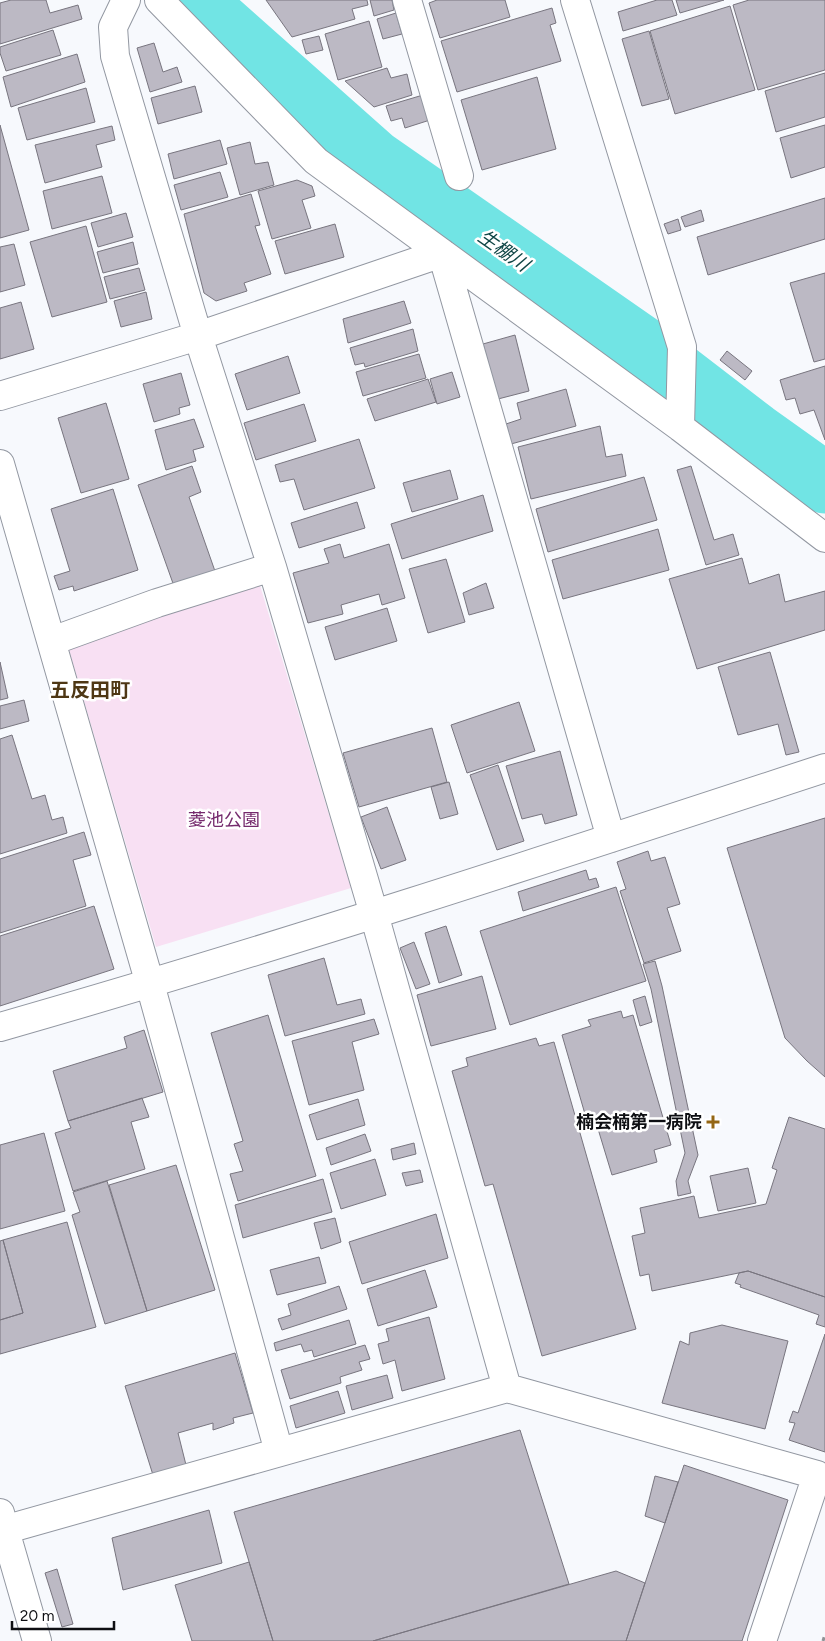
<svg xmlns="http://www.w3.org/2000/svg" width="825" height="1641" viewBox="0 0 825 1641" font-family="Figtree,'Noto Sans JP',sans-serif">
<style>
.green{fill:#f8e0f3}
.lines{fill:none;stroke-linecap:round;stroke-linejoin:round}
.river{stroke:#71e4e4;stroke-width:61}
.building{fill:#bcb9c4;stroke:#78757f}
.minor-casing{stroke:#9297a1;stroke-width:30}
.path{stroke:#909296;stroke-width:3;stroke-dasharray:4 4;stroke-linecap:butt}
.minor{stroke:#fff;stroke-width:28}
.poi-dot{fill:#946614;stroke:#fff;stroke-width:2}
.labels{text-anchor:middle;stroke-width:5;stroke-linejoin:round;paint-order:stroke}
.park-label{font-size:18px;fill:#752a6d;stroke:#fff}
.poi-label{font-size:18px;font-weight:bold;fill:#0e0f13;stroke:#fff;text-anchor:end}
.water-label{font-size:19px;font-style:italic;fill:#104646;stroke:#fff}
.quarter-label{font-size:20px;font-weight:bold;fill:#4e3714;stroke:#fff}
</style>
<rect width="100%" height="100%" fill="#f7f9fd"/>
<path class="green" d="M259 582 351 888 156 947 67 643Z"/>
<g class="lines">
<path class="river" d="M198 0 205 10 374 160 643 347 755 433 825 483"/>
</g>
<path class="building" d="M11 0H46L50 13 78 5 82 19 0 44V3Z
M266 0H367L368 5 352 9 355 19 292 37Z
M370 0H392L394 10 374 16Z
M437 0H505L510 17 440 38 429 3Z
M657 0H672L677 15 623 31 618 12Z
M676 0H724L680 13Z
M749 0H825V70L758 90 733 5Z
M730 6 755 90 675 114 650 31Z
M552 8 556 23 550 25 561 61 457 92 441 41Z
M396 13 402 34 383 39 377 19Z
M369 21 382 67 338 80 325 34Z
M53 30 61 55 6 71 0 53V47Z
M649 31 669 99 642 106 622 39Z
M319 36 323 50 306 54 302 40Z
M154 43 163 72 177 67 182 82 150 92 137 48Z
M77 54 85 82 11 107 3 77Z
M387 68 391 78 407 74 412 95 374 107 345 81Z
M825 73V117L776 132 765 91Z
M537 77 556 149 482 170 461 100Z
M195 86 202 112 158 124 151 98Z
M86 88 95 122 27 140 18 108Z
M423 95 430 120 405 128 402 118 391 121 386 106Z
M0 125 29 230 0 238Z
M825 125V167L791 178 780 138Z
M112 126 115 140 96 145 102 167 45 183 35 145Z
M220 140 227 164 174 179 168 154Z
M250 142 255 164 268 162 274 185 240 195 227 148Z
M220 172 228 197 181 210 174 185Z
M102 176 112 213 52 229 43 191Z
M297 180 312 186 315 196 302 200 311 228 272 239 258 191Z
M251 194 260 225 255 226 271 274 244 283 247 291 216 301 204 293 184 214Z
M825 198V239L708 275 697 237Z
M701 210 704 221 685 227 681 217Z
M126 213 133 237 98 247 91 223Z
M678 219 681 230 668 234 664 224Z
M335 224 344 257 285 274 275 241Z
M86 226 107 302 52 317 30 242Z
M133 242 138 264 103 273 97 252Z
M14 244 25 285 0 292V247Z
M139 268 145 290 110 299 104 277Z
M825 273V359L814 362 790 283Z
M146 292 152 319 121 327 114 301Z
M404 301 411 323 348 343 343 319Z
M21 302 34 349 0 359V308Z
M413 329 418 351 365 367 364 363 355 365 350 348Z
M515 335 529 391 498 399 483 344Z
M727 351 752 371 745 380 720 360Z
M419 354 426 378 363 396 356 372Z
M288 356 300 393 247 410 235 374Z
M825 366V440L814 410 800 414 795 398 786 400 780 380Z
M452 372 460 397 437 404 430 379Z
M181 373 190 405 179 408 180 414 154 422 143 384Z
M428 379 436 402 375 421 367 399Z
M566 389 576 426 511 444 506 424 521 419 517 403Z
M106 403 129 479 81 493 58 418Z
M304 404 316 441 256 460 244 423Z
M194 419 204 447 193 450 196 461 166 470 155 430Z
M600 426 606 457 622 454 626 476 531 499 518 447Z
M359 439 375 488 304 510 294 479 280 482 275 465Z
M192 466 201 492 189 497 216 574 175 589 138 485Z
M691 466 714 540 733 534 739 555 706 565 677 470Z
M450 470 458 499 412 512 403 483Z
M644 477 657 520 548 552 536 509Z
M113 489 138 570 74 591 73 586 59 590 54 576 70 571 51 509Z
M483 495 493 531 402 559 391 524Z
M357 502 365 528 299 548 291 523Z
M658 529 669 570 563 599 552 560Z
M340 544 344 558 389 544 405 598 382 605 379 594 341 605 343 614 308 623 293 573 329 563 324 549Z
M742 558 749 584 779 574 785 602 825 591V630L697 669 669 579Z
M446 559 465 622 428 633 409 569Z
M486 583 494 608 469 615 463 593Z
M387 608 397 641 335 660 325 627Z
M770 652 799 752 786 755 778 724 738 735 718 667Z
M0 662 8 698 0 700Z
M24 700 29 721 0 729V706Z
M519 702 535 751 467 773 451 725Z
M432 728 447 782 359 807 343 753Z
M12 735 32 799 45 795 52 820 63 817 67 833 0 854V739Z
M560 751 577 815 545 824 542 814 522 819 506 766Z
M498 765 524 841 497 850 470 775Z
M449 782 458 814 440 819 431 787Z
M387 807 406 860 381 869 361 817Z
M825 818V1077L807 1061 785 1038 727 848Z
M84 832 91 855 73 860 86 906 0 933V859Z
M648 851 651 861 665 857 680 904 667 908 681 951 644 963 620 891 626 889 617 862Z
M586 870 589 880 596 878 599 887 523 911 518 892Z
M616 887 646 981 510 1025 480 931Z
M94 906 114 969 0 1006V936Z
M446 926 462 975 439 983 425 933Z
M414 942 430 984 416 989 400 948Z
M324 958 337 1005 361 999 365 1014 285 1036 268 975Z
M655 961 662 986 698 1155 688 1181 691 1193 678 1196 676 1181 685 1153 651 989 643 964Z
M482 976 496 1029 431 1046 417 995Z
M645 996 652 1022 640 1026 633 1000Z
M621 1011 623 1018 633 1015 671 1145 654 1150 657 1162 612 1175 595 1119 587 1121 562 1035 591 1026 588 1020Z
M268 1015 316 1176 238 1201 230 1174 243 1171 234 1144 243 1141 211 1033Z
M374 1019 379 1034 352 1042 364 1090 309 1105 292 1041Z
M144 1030 163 1092 68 1121 53 1071 127 1048 124 1037Z
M536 1038 539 1046 554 1042 636 1329 542 1356 493 1184 485 1186 452 1071 468 1066 466 1058Z
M142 1098 149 1117 131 1122 145 1169 73 1191 55 1133 71 1128 68 1121Z
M358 1099 365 1125 317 1140 309 1115Z
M789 1117 825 1129V1297L748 1271 652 1291 649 1274 640 1276 632 1236 645 1233 640 1208 694 1196 699 1218 766 1204 777 1170 772 1168Z
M44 1133 65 1211 0 1229V1145Z
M365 1134 371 1151 331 1165 326 1148Z
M414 1143 416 1154 393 1160 391 1149Z
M375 1159 386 1195 341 1209 330 1173Z
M176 1165 215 1290 147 1311 109 1185Z
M748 1168 756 1203 718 1211 710 1176Z
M420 1170 423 1182 406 1186 402 1173Z
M323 1179 332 1212 243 1238 235 1205Z
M107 1181 147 1311 105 1324 72 1215 80 1212 73 1192Z
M436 1214 448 1258 362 1284 349 1242Z
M335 1218 341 1242 321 1249 314 1223Z
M67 1222 96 1327 0 1354V1320L23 1313 3 1240Z
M3 1240 23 1313 0 1320V1241Z
M319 1257 326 1283 277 1295 270 1270Z
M425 1270 437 1307 378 1326 367 1289Z
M748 1271 825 1297V1327L816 1324 819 1315 740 1287 741 1285 735 1283 739 1273Z
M339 1286 347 1309 282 1330 278 1319 291 1315 288 1304Z
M429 1317 445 1379 402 1391 395 1360 383 1364 378 1344 389 1341 386 1329Z
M349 1320 356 1344 314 1357 312 1350 304 1352 301 1344 276 1351 274 1343Z
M722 1325 788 1341 765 1429 662 1403 680 1341 689 1345 690 1333Z
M825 1334V1452L789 1440 795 1423 789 1422 793 1411 798 1413Z
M365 1345 370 1359 359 1362 362 1370 340 1377 341 1383 290 1399 281 1370Z
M235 1353 253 1413 233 1418 234 1423 213 1430V1423L178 1433 186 1465 153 1475 125 1386Z
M387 1375 393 1398 352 1410 346 1386Z
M338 1391 345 1413 296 1428 290 1406Z
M520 1430 569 1584 373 1641H273L234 1512Z
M684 1465 788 1500 742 1641H626Z
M655 1476 678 1482 665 1523 645 1516Z
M209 1510 222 1563 123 1590 112 1538Z
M249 1562 273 1641H192L175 1585Z
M57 1569 73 1624 62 1627 45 1573Z
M616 1571 645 1583 626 1641H373Z"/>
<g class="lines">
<defs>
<path id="minor" d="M126 0 113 27 115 56 198 336 272 567 374 914 507 1388
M159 0 316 161 680 427 825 538
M407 0 459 176
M575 0 682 347 680 427
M0 396 198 336 442 253 611 838
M0 464 150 984 279 1452
M52 641 157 603 272 567
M0 1027C277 948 551 858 825 768
M0 1513 37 1641
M0 1531 507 1388 817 1475 762 1641"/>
</defs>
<use href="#minor" class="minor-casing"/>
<path class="path" d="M823 1641 825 1634"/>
<use href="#minor" class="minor"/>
</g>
<path class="poi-dot" d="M710.5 1114.5h5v5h5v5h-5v5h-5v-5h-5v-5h5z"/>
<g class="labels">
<g class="park-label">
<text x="224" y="826">菱池公園</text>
</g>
<g class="poi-label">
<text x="702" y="1128">楠会楠第一病院</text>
</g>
<g class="water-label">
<text transform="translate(504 250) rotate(35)" y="7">生棚川</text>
</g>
<g class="quarter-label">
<text x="90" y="697">五反田町</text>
</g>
</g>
<path d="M12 1621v8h102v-8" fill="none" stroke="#0e0f13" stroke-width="2.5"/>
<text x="20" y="1621" font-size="15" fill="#0e0f13" stroke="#ffffff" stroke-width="4" paint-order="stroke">20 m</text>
</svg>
